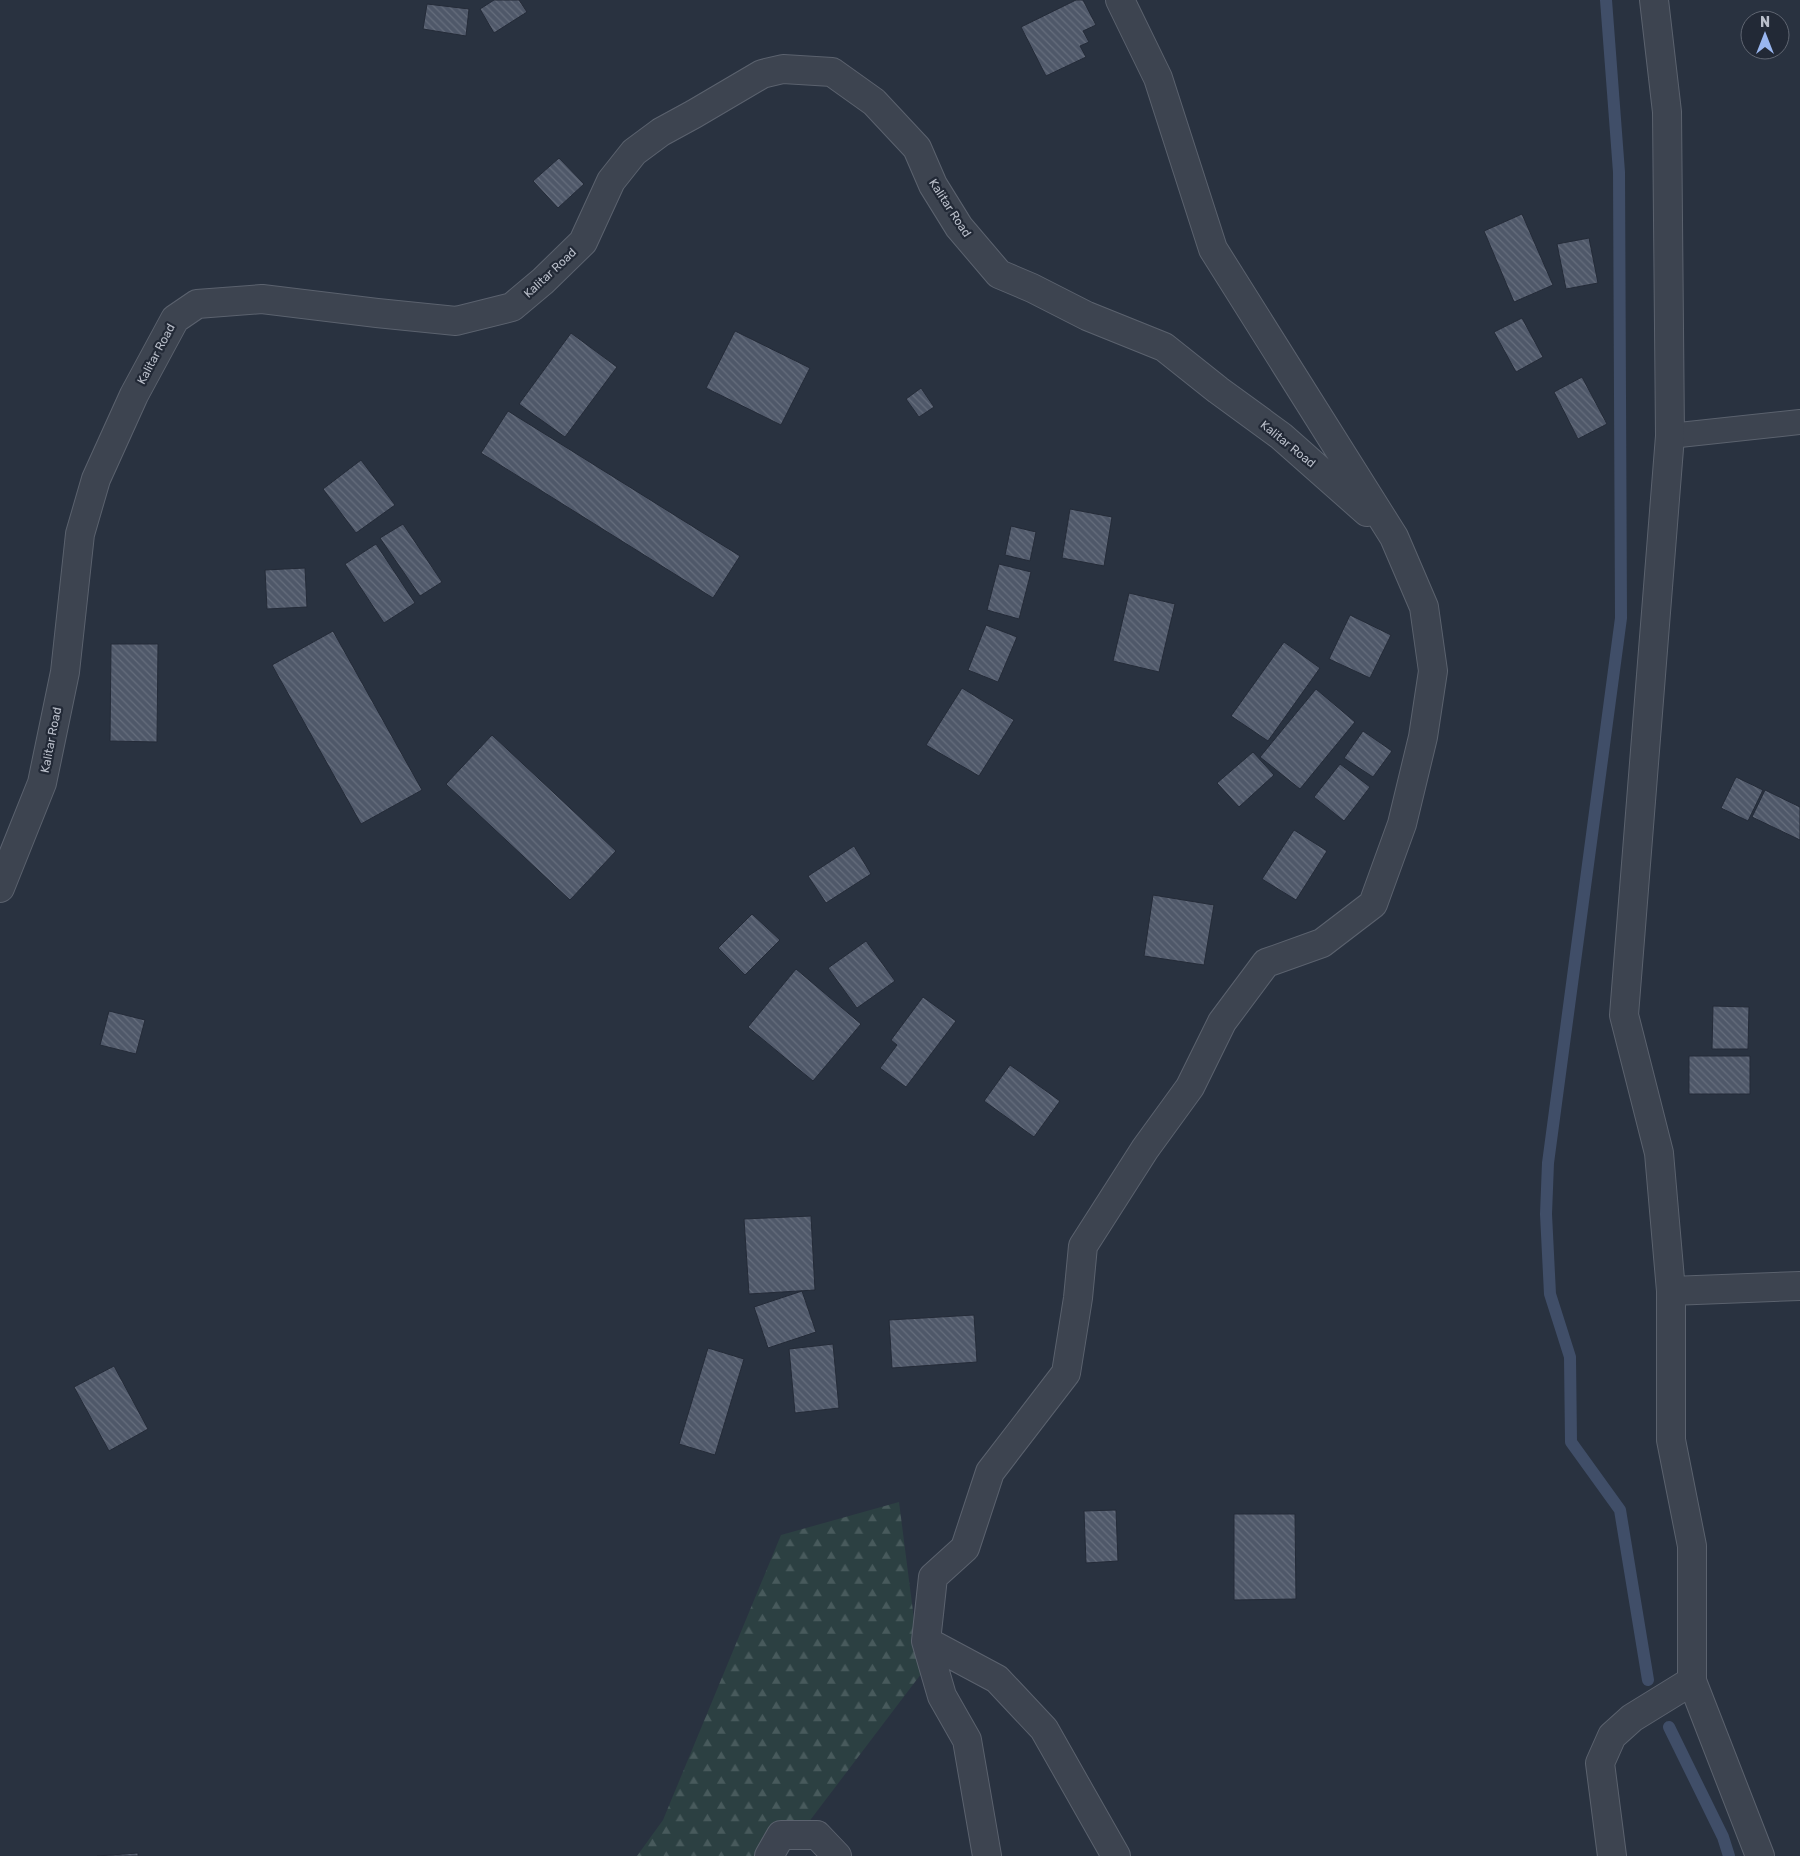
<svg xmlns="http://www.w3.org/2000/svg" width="1800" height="1856" viewBox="0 0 1800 1856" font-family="Rubik,sans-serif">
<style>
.forest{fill:url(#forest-firs)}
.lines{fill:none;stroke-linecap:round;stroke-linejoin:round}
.stream{stroke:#404e68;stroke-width:12}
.building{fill:url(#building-back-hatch);stroke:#242b38}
.lane-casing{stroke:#5b626e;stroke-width:26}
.street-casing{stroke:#5b626e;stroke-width:30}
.lane{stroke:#3d4450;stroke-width:24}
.street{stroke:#3d4450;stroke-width:28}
.labels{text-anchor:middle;stroke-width:4.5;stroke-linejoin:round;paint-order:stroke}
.street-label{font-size:12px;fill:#babfca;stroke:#222936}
</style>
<defs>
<pattern id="forest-firs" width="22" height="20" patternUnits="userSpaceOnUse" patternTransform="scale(1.25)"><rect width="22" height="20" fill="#2c4042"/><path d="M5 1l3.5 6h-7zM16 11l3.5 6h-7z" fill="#485a5c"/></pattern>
<pattern id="building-back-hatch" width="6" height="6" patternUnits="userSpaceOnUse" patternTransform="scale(1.25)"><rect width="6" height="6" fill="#4f5869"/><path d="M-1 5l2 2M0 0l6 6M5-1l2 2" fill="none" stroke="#666e7d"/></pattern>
</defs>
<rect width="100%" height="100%" fill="#293240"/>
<path class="forest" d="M899 1502 921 1674 783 1856H637L663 1820 781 1535Z"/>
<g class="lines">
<path class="stream" d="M1606 0 1619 172 1621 618 1548 1163 1546 1214 1550 1294 1570 1357 1571 1442 1620 1510 1648 1680
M1669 1727 1723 1837 1729 1856"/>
</g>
<path class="building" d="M494 0H519L527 12 494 33 480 9Z
M1076 0H1083L1096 25 1083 31 1089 42 1080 46 1086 57 1046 76 1021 27Z
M427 4 469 9 466 36 423 29Z
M559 158 584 184 558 208 533 181Z
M1522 214 1553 285 1514 302 1484 231Z
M1589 238 1598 283 1566 289 1557 244Z
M1522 318 1543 357 1516 372 1494 332Z
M735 331 810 368 781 425 706 388Z
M571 333 617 367 565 437 519 404Z
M1582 377 1607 424 1578 439 1554 392Z
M921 388 934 407 919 417 906 399Z
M508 411 740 556 713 598 481 453Z
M361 460 395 505 356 533 323 489Z
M1070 509 1112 517 1104 566 1062 558Z
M403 524 442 582 420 596 380 538Z
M1011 526 1036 532 1030 561 1005 555Z
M376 544 415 603 384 623 345 564Z
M999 564 1031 572 1019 619 987 610Z
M305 568 307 607 267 609 265 570Z
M1129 593 1175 604 1159 672 1113 661Z
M1350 615 1391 635 1370 678 1329 659Z
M986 625 1017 637 998 682 968 670Z
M333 631 422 790 361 824 272 665Z
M1284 642 1320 668 1268 741 1231 716Z
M111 644H158L157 742 110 741Z
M962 688 1014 720 979 776 926 745Z
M1316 689 1355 722 1300 789 1260 757Z
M1363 731 1392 751 1373 777 1344 758Z
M492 735 616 851 570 900 446 784Z
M1253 752 1274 775 1239 807 1217 783Z
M1340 764 1370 787 1344 821 1314 797Z
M1736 777 1763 790 1748 821 1721 808Z
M1765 790 1800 807V840L1752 817Z
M1294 830 1327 851 1296 900 1262 879Z
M854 846 871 874 826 903 808 876Z
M1153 895 1214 905 1204 965 1144 956Z
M752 914 780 940 745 975 718 948Z
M866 941 895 981 857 1008 828 968Z
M796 969 861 1024 813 1081 748 1027Z
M923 997 956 1021 906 1087 880 1068 897 1045 891 1040Z
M1713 1006 1749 1007 1748 1049H1712Z
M109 1011 145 1020 136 1054 100 1045Z
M1689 1056H1750V1094H1689Z
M1010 1065 1060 1101 1034 1137 984 1101Z
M811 1216 815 1290 749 1294 744 1219Z
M802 1291 816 1332 768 1348 754 1307Z
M974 1315 977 1362 892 1368 889 1320Z
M833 1344 839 1408 795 1413 789 1349Z
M708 1348 744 1359 715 1455 679 1444Z
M114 1366 148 1429 109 1451 74 1387Z
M1116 1510 1118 1561 1086 1563 1084 1511Z
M1234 1514H1295L1296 1599 1234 1600Z
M138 1853V1856H97Z"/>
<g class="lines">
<defs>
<path id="lane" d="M1670 436 1800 422"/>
<path id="street" d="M1654 0 1667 112 1670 436 1624 1015 1659 1153 1671 1291V1440L1692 1546V1681L1760 1856
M0 888 42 783 65 672 80 534 96 479 134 395 175 319 197 304 262 299 377 313 456 321 512 307 543 281 583 242 611 181 634 152 661 132 694 114 762 74 783 69 832 72 874 102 917 148 933 185 959 227 999 274 1032 288 1087 316 1164 347 1218 390 1281 436 1367 512
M1671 1291 1800 1286
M926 1641 997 1679 1044 1729 1116 1856
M769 1856 781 1835H817L837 1856
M987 1856 967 1740 942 1696 926 1641 933 1577 965 1548 990 1472 1066 1373 1078 1298 1083 1246 1145 1149 1190 1087 1222 1022 1266 963 1322 943 1373 904 1402 824 1423 737 1433 671 1424 607 1394 537 1213 249 1158 78 1120 0
M1612 1856 1600 1763 1612 1736 1632 1718 1692 1681"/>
</defs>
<use href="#lane" class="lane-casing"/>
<use href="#street" class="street-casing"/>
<use href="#lane" class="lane"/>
<use href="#street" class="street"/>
</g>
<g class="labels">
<g class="street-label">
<text transform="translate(950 208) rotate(57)" y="4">Kalitar Road</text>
<text transform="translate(550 273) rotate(-43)" y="4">Kalitar Road</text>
<text transform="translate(156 354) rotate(-62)" y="4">Kalitar Road</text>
<text transform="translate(1288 444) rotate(39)" y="4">Kalitar Road</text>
<text transform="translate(51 740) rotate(-79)" y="4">Kalitar Road</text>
</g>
</g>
<g transform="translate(1765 35)"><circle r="24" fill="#222936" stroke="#5f6571"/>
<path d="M0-4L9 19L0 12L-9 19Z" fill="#99b6f0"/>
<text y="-8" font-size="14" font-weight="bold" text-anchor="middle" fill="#babfca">N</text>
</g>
</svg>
